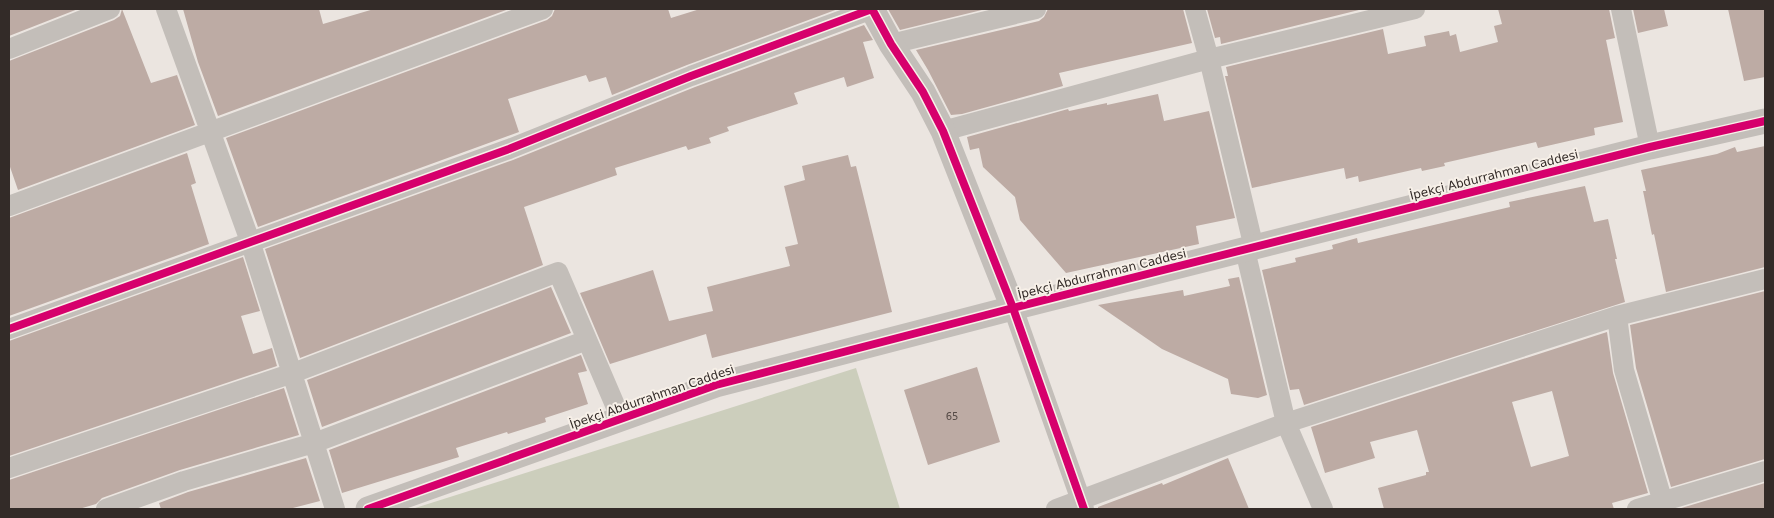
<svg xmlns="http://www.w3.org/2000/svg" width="1774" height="518" viewBox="0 0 1774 518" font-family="'DejaVu Sans',sans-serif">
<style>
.green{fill:#cccebc}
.building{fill:#bdaba4;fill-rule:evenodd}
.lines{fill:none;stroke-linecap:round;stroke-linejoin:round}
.minor{stroke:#c3beb9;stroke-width:20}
.tertiary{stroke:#c3beb9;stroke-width:25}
.cycleway-casing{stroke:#f7f0e8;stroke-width:11}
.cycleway{stroke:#d6006c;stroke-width:8}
.labels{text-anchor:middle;stroke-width:4;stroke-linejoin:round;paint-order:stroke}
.number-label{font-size:10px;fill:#564b47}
.street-label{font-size:12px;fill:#332b28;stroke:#f7f0e8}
</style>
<rect width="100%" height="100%" fill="#ebe5e0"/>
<path class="green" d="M856 368 900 509H412Z"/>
<path class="building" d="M9 9H78L9 36Z
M122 9 151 83 177 75 195 125 18 190 9 164V61L114 20 120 16Z
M183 9H319L323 24 374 9H509L218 116 198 62Z
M555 9H668L671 18 700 9H838L687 65 612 95 606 77 589 82 586 75 508 99 519 132 258 227 226 138 547 20 552 16Z
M888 9H986L900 30Z
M1048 9H1183L1192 43 1059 73 1063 86 962 114 951 115 928 70 916 50 1039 21 1044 17Z
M1207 9H1363L1221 44 1220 37 1215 38Z
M1498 9H1609L1615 38 1606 40 1623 122 1594 128 1595 135 1538 148 1536 142 1444 163 1445 166 1422 171 1421 168 1359 182 1358 176 1346 179 1344 168 1252 188 1225 76H1228L1226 67 1383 29 1388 54 1426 46 1424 36 1449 31 1450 36 1456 34 1460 52 1498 42 1494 26 1502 24Z
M1633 9H1664L1668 26 1638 33Z
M1728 9H1765V77L1744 81Z
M864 25 873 40 863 42 874 78 847 87 844 77 794 93 798 104 727 127 729 131 709 138 711 143 688 150 686 146 615 168 617 175 524 207 543 265 300 358 265 249 513 160 695 87Z
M1158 94 1164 121 1209 111 1235 218 1196 226 1199 244 1066 273 1020 220 1015 197 983 167 979 148 970 150 967 137 1068 109 1069 111 1107 103V105Z
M1765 146V267L1666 292 1654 234 1652 235 1643 191H1646L1641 170 1717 154 1735 147 1737 152Z
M187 153 196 183 191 185 209 244 9 316V218Z
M848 155 851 167 856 166 892 312 712 358 706 334 610 364 580 293 653 270 669 321 713 311 707 287 790 266 785 247 798 244 784 186 805 180 802 166Z
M1585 186 1594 222 1608 219 1617 259H1615L1625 302 1304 405 1299 389 1290 390 1262 270 1296 262 1295 258 1333 249 1332 245 1357 238 1358 243 1383 237 1510 207 1509 202Z
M243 257 260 311 241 316 253 354 272 348 277 366 9 456V341Z
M1239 277 1267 395 1258 398 1231 394 1228 379 1162 349 1098 305 1183 290 1184 296 1230 286 1228 279Z
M551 287 571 333 322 427 307 380Z
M1765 291V459L1671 487 1636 368 1630 325Z
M1607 332 1613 373 1648 493 1612 503 1614 509H1384L1378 488 1426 475V472H1429L1417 430 1370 442 1375 458 1325 473 1311 427ZM1552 391 1569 456 1531 467 1512 402Z
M581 355 587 371 578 373 588 404 545 418 546 422 508 434 507 432 456 448 459 457 342 493 329 450Z
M977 367 1000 442 928 465 904 390Z
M284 388 299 435 180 470 102 498 96 504 79 509H9V480Z
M306 458 320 501 289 509H161L159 503 188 492Z
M1228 458 1249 509H1098V507L1162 483 1163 485Z
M1765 483V509H1678Z"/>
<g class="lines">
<path class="minor" d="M166 9 250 241 335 509
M1195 9 1209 59 1254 248
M1621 9 1650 147
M891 44 1036 9
M9 49 110 9
M943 131 1209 59 1415 9
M9 206 543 9
M1245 250 1286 423 1323 509
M1013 308 1084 509
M1617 316 1624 370 1665 509
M9 329 509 149 691 76 872 9
M9 468 293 373 558 272 621 419
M106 509 184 481 314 443 587 340
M1056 509 1286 423 1617 316 1765 279
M1637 509 1765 471"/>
<path class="tertiary" d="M872 9 891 44 923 92 943 131 1013 308
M368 509 716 385 1013 308 1650 147 1765 121"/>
<defs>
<path id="cycleway" d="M9 329 509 149 691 76 872 9 891 44 923 92 943 131 1013 308 1084 509
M368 509 716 385 1013 308 1650 147 1765 121"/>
</defs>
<use href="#cycleway" class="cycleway-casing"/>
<use href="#cycleway" class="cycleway"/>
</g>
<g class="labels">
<g class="number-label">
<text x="952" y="420">65</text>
</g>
<g class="street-label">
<text transform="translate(1494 175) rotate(-14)" y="4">İpekçi Abdurrahman Caddesi</text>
<text transform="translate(1102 274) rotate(-14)" y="4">İpekçi Abdurrahman Caddesi</text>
<text transform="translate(652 397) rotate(-19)" y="4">İpekçi Abdurrahman Caddesi</text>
</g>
</g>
<rect width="1774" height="518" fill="none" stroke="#332b28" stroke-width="20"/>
</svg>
